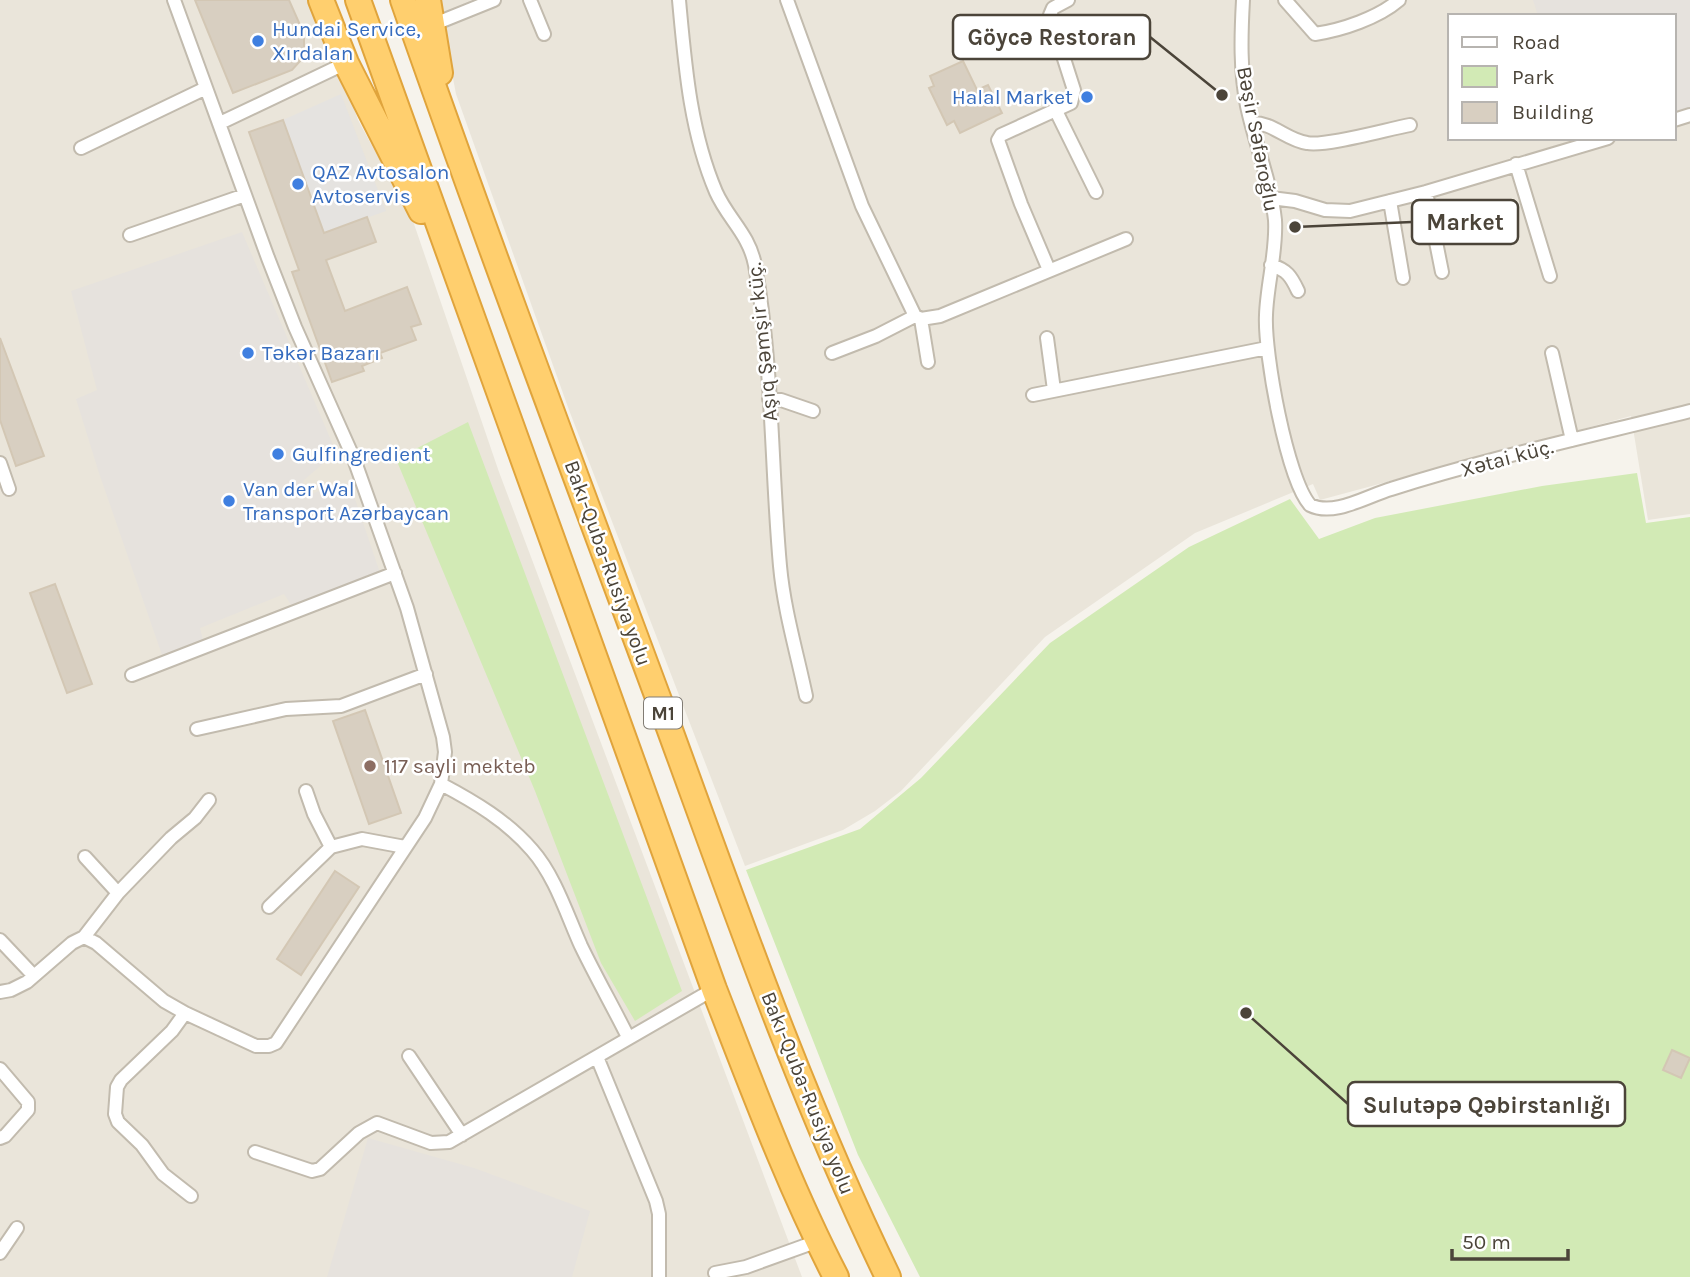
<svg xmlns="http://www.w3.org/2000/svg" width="1690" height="1277" viewBox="0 0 1690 1277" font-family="Karla,sans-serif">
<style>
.residential{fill:#eae5da;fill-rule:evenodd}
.industrial{fill:#e6e2dd}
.green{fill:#d2eab5}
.parking{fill:#e5e3e0}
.building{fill:#d8cfc1;stroke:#d3c7b4;stroke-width:2}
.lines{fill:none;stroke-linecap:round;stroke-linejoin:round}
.street-casing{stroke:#c2bbae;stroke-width:16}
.highway-casing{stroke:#e0a43c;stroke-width:28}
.street{stroke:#fff;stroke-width:12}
.highway{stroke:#ffcf6e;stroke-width:24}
.shop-dot{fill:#3f7fe0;stroke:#fff;stroke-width:2.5}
.education-dot{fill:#8d6e63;stroke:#fff;stroke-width:2.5}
.labels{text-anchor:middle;stroke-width:5;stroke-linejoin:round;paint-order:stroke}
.shield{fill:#fff;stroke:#817c74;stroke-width:2}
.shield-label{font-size:19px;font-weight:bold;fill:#4b4439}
.shop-label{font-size:21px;fill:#366cbe;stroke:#fff;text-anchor:start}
.street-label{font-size:21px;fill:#4b4439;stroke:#fff}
.education-label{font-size:21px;fill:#785e54;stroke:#fff;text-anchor:start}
.leader{fill:none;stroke:#4b4439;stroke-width:2.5}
.callout-dot{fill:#4b4439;stroke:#fff;stroke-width:2.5}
.callout{fill:#fff;stroke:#4b4439;stroke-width:2.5}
.callout-label{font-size:23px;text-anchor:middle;font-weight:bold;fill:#4b4439}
</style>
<rect width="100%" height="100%" fill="#f6f3ec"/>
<path class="residential" d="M0 0H315L358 120 413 221 499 472 802 1277H0Z
M438 0H1690V514L1648 520 1631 416 1320 500 1313 484 1195 533 1045 637 901 791 875 811 843 830 745 866 569 410 456 94ZM1450 16H1674V138H1450Z"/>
<path class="industrial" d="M1533 0H1690V110L1674 114V16H1538Z
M242 232 336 452 303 481 305 489 309 495 339 483 353 493 380 573 293 608 284 594 200 628 203 640 162 655 99 473 76 399 97 390 71 291Z
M368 1138 474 1168 590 1211 572 1277H327Z"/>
<path class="green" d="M468 422 682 991 635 1021 601 963 535 791 396 459Z
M1637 473 1646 523 1690 517V1277H920L858 1155 746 870 860 829 921 778 1050 643 1189 547 1290 499 1319 539 1375 518 1542 486Z"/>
<path class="parking" d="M341 94 386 211 324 233 283 120Z"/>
<path class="building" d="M195 0H289L304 34V47L301 60 292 70 233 93Z
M963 61 977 90 988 85 1002 113 960 133 954 121 947 125 929 88 934 86 930 76Z
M283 120 324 233 367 217 376 242 326 260 345 311 407 287 421 324 411 327 416 340 380 353 382 358 362 366 364 371 332 382 292 272 299 270 249 132Z
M0 338 44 456 16 466 0 420Z
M55 584 92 684 67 693 30 593Z
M365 710 401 813 369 824 333 721Z
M335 871 359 887 301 975 277 959Z
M1672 1050 1690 1058 1681 1078 1663 1070Z"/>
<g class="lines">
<defs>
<path id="street" d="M530 0 544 34
M679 0C685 65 690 131 716 192 728 219 749 234 755 265 773 364 771 466 780 566 784 610 797 653 806 696
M787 0 862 206 915 316 921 319 940 316 1126 239
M1243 0C1241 36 1240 71 1247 106 1255 144 1271 182 1275 220 1277 251 1267 284 1266 315 1264 353 1287 479 1310 505 1334 517 1367 496 1391 489 1489 458 1590 436 1690 411
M1285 0 1315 34C1342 30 1378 18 1399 0
M432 25 494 0
M1056 111 1096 192
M1674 120 1690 115
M220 123 346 63
M1251 123C1273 122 1286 140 1307 143 1325 147 1388 129 1410 125
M81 148 206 88
M1516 164 1550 276
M1426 192 1442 272
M1271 198 1295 201 1325 210 1350 211 1426 192 1608 138
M1390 201 1403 278
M130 235 245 195
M1271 265C1287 270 1291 276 1298 291
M1049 270 1021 204 998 140 1001 135 1071 103 1074 90 1050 15 1053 8 1068 0
M921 319 928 362
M1047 338 1054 390
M832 353 876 336 915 316
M1552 353 1572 440
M1033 395 1267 348
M769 399 781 400 813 411
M0 463 9 489
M132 675 395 573
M197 729 286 709 341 706 426 674
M441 784C475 802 507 821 532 850 555 876 567 915 581 946 596 977 613 1007 628 1037
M306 791 314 814 331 847
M85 857 118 893
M269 907 331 847 362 839 405 847
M84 937 96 943 164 1001 185 1013 256 1046H269L276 1043 425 818 441 784 445 752 443 737 407 608 354 459 295 327 268 258 174 0
M0 940 34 976
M0 992 11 990 27 982 72 943 84 937 118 893 171 838 195 818 209 800
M185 1013 172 1031 121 1080 117 1087 115 1114 118 1122 142 1145 163 1174 191 1196
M409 1056 462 1135
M597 1057 656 1201 659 1214V1277
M0 1069 28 1102V1110L5 1136 0 1138
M255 1152 312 1171 320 1169 359 1133 377 1123 431 1143 449 1142 714 989
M0 1253 17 1228
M715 1273 746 1267 818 1241"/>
<path id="highway" d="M321 0 346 63 421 211
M358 0 714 989C752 1086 788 1184 836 1277
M403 0C485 235 573 469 660 703 731 896 798 1092 888 1277
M428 0 440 73"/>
</defs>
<use href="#street" class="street-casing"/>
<use href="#highway" class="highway-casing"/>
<use href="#street" class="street"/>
<use href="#highway" class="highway"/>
</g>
<g class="shop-dot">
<circle cx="258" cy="41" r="7"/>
<circle cx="1087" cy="97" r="7"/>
<circle cx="298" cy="184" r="7"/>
<circle cx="248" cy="353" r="7"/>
<circle cx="278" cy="454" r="7"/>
<circle cx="229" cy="501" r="7"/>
</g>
<circle class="education-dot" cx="370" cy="766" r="7"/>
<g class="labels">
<rect class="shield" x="644" y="697.5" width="38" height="31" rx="5"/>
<g class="shield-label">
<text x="663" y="720">M1</text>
</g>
<g class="shop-label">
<text x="272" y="36">Hundai Service,<tspan x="272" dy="24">Xırdalan</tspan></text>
<text x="1073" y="104" text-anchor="end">Halal Market</text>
<text x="312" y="179">QAZ Avtosalon<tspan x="312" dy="24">Avtoservis</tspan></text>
<text x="262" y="360">Təkər Bazarı</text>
<text x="292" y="461">Gulfingredient</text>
<text x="243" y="496">Van der Wal<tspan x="243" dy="24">Transport Azərbaycan</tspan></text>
</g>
<g class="street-label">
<text transform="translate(1258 139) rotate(79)" y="7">Bəşir Səfəroğlu</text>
<text transform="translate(762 342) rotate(-96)" y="7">Aşıq Şəmşir küç.</text>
<text transform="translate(1507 458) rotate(-15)" y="7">Xətai küç.</text>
<text transform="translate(608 563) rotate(70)" y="7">Bakı-Quba-Rusiya yolu</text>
<text transform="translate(808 1093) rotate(68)" y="7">Bakı-Quba-Rusiya yolu</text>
</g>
<g class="education-label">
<text x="384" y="773">117 sayli mekteb</text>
</g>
</g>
<path class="leader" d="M1222 95L1150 37M1295 227L1412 222M1246 1013L1348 1104"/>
<g class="callout-dot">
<circle cx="1222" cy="95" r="7"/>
<circle cx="1295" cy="227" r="7"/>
<circle cx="1246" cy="1013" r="7"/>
</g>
<g class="callout">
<rect x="953" y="15" width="197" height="44" rx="7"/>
<rect x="1412" y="200" width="106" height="44" rx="7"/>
<rect x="1348" y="1082" width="277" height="44" rx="7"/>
</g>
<g class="callout-label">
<text x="1052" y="45">Göycə Restoran</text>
<text x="1465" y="230">Market</text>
<text x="1487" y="1113">Sulutəpə Qəbirstanlığı</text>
</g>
<rect x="1448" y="14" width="228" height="126" fill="#ffffff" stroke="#b7b4b0" stroke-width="2"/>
<rect x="1462" y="37" width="35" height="10" fill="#ffffff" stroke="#b7b4b0" stroke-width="2"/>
<text x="1512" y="49" font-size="21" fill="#4b4439">Road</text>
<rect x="1462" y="66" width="35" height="21" fill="#d2eab5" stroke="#b7b4b0" stroke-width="2"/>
<text x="1512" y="84" font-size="21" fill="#4b4439">Park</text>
<rect x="1462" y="102" width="35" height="21" fill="#d8cfc1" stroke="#b7b4b0" stroke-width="2"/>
<text x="1512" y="119" font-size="21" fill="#4b4439">Building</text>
<path d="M1452 1249v10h116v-10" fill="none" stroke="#4b4439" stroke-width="3.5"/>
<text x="1462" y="1249" font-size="21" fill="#4b4439" stroke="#ffffff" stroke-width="5" paint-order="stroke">50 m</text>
</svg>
